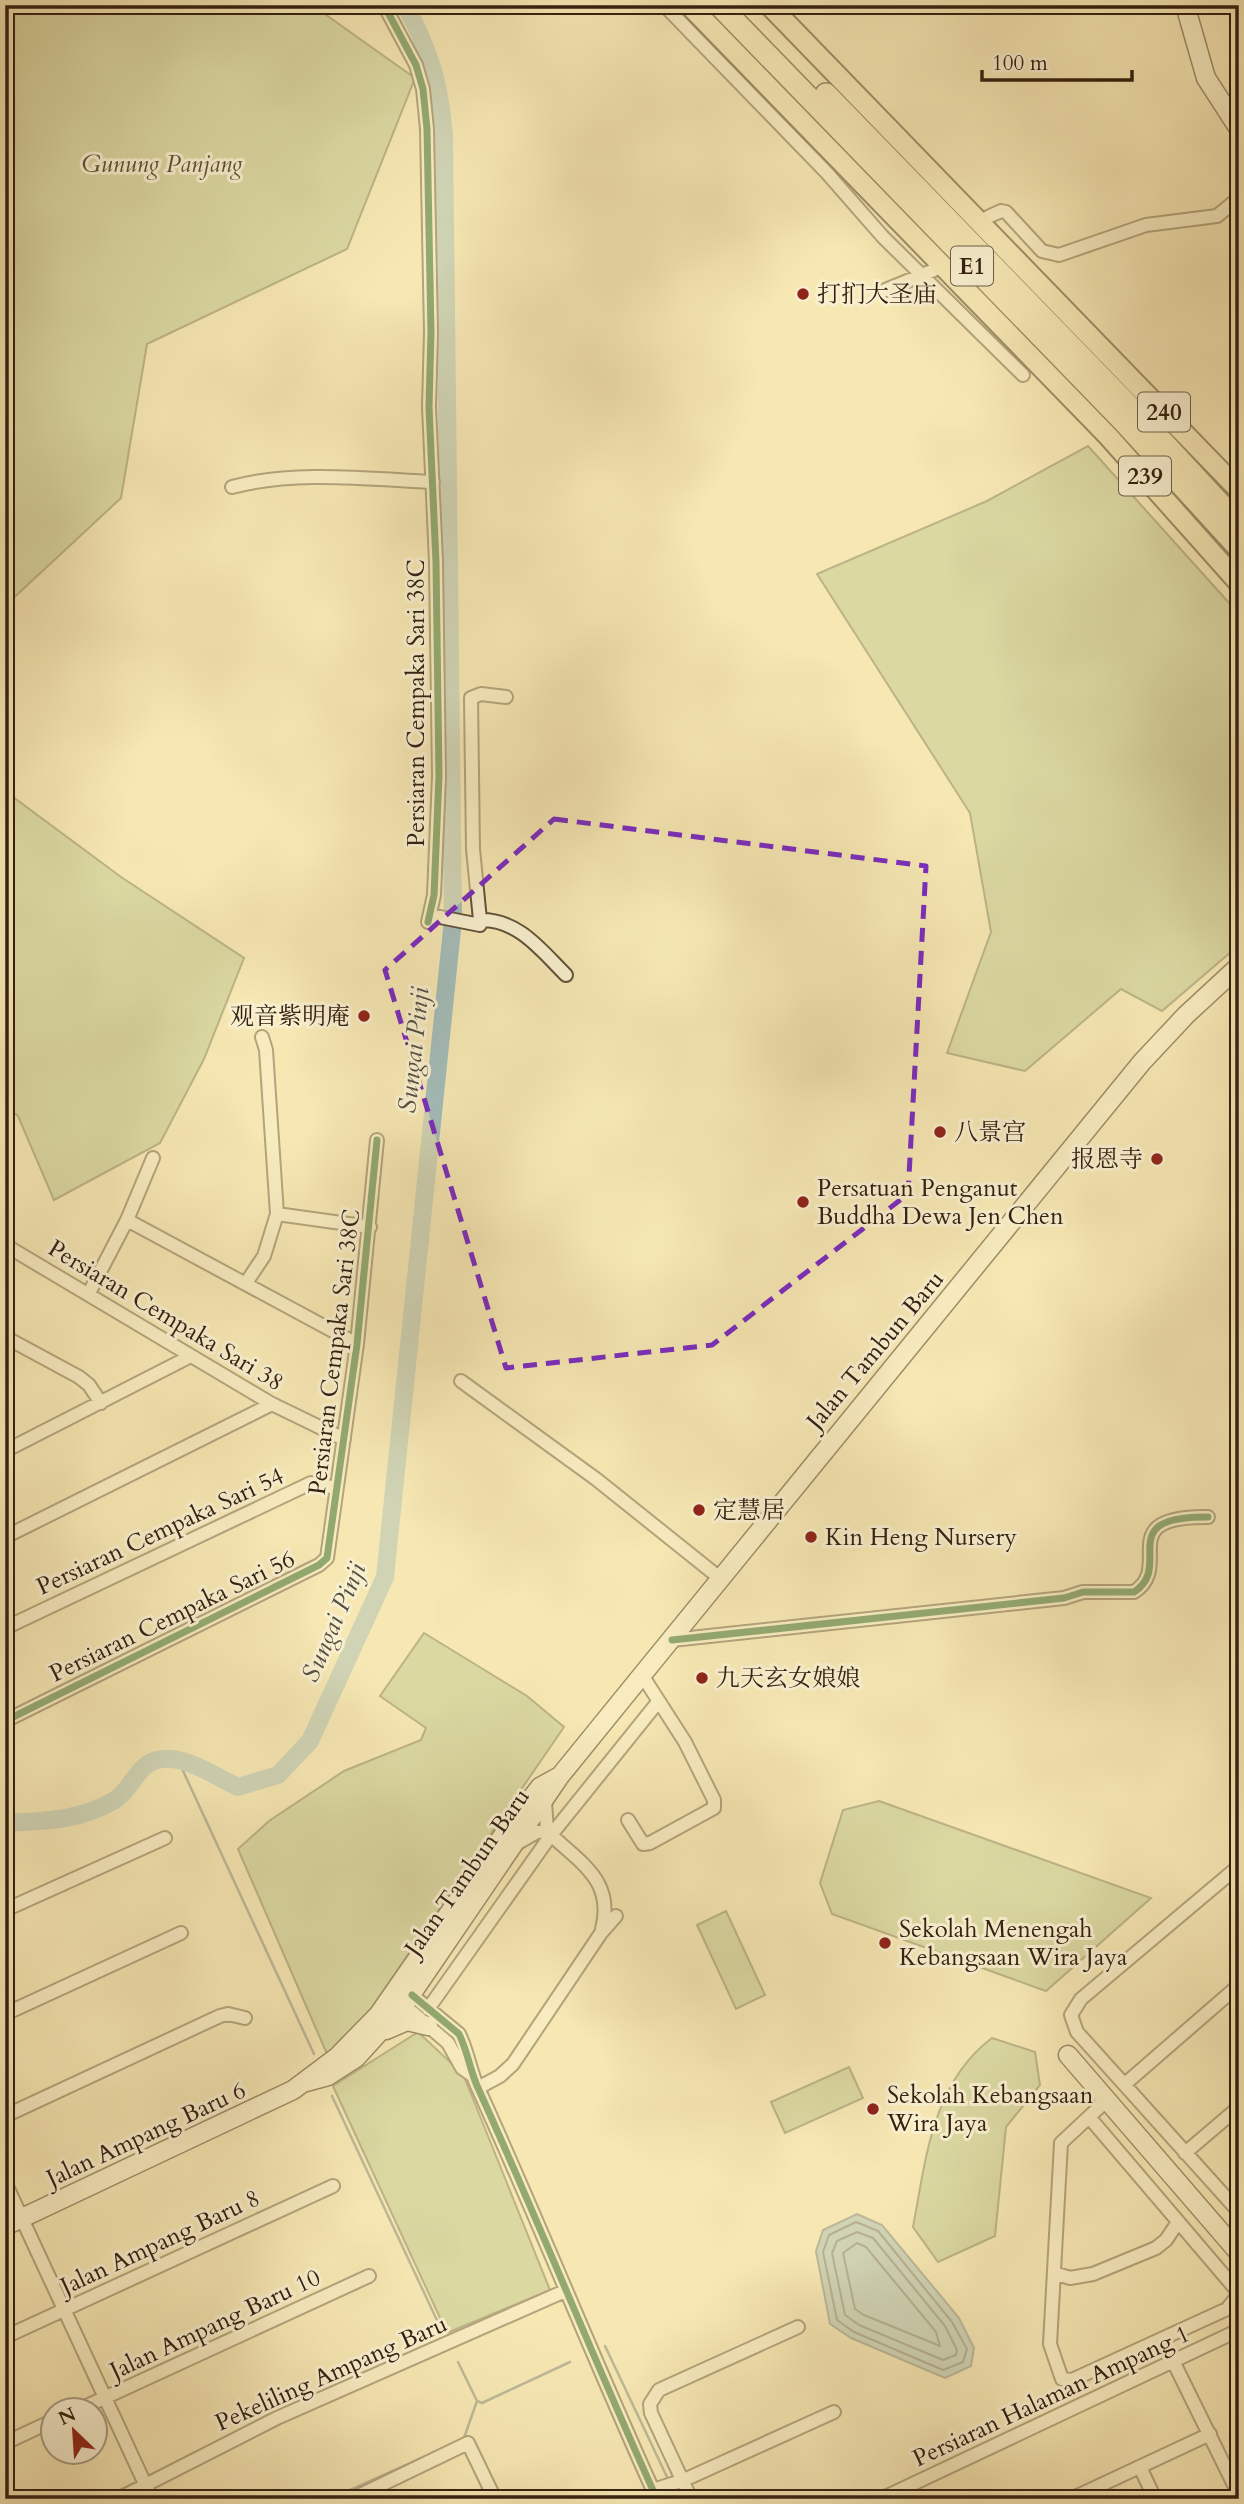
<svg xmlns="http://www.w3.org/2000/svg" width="1244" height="2504" viewBox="0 0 1244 2504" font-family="Cardo,'Noto Serif SC',serif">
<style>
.green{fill:#bac68e;stroke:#777350;stroke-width:2}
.water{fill:#a3bcb9;stroke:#777e76;stroke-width:2}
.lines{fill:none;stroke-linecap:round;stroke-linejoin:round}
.shore{stroke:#6c6e65;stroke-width:2}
.stream{stroke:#777e76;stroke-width:2.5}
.river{stroke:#a3bcb9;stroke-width:18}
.street-casing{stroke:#64523a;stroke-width:16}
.secondary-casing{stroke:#342011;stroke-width:21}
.primary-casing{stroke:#342011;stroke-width:23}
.highway-casing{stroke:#342011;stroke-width:24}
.street{stroke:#f8efce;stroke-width:12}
.secondary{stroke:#f8efce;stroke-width:18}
.primary{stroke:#f5e7b3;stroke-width:19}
.highway{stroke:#f5e7b3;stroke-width:21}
.cycleway-casing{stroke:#f8efce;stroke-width:11}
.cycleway{stroke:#1b5e20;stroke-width:7}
.marked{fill:none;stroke:#7b2cbf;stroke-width:5;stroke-dasharray:14 9;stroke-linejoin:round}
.poi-dot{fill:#8f2418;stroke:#f8efce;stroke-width:2.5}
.labels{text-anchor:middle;stroke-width:6;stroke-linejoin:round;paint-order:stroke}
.shield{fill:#f8efce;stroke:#6f5e4a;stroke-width:2}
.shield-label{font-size:23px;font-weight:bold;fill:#342011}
.park-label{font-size:24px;font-style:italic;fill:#5c5236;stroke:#f8efce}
.poi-label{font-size:24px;fill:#342011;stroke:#f8efce;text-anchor:start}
.street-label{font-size:24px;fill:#342011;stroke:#f8efce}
.water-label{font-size:26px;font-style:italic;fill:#554f43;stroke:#f8efce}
</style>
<rect width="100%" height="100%" fill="#f5e7b3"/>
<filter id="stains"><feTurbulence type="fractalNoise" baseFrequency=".00286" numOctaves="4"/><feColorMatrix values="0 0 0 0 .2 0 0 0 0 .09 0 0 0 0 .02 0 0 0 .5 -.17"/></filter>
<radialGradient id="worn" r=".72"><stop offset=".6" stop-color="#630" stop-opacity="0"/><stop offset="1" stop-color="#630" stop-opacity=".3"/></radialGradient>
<path class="green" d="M5 5H312L415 78 347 249 147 344 121 498 5 606Z
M1088 446 1239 614V945L1162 1011 1121 989 1025 1071 947 1053 991 932 970 813 817 574 987 501Z
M5 791 121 877 244 958 204 1059 160 1143 54 1200 18 1116 5 1105Z
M424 1633 527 1696 564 1727 370 2010 327 2054 238 1849 269 1821 344 1771 421 1740 426 1728 380 1696Z
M879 1801 1151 1898 1046 1991 832 1914 820 1883 843 1810Z
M726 1911 765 1995 736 2009 697 1925Z
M418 2032 463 2074 550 2290 447 2333 333 2086Z
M992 2038 1035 2052 1040 2085 1006 2127 995 2236 938 2262 913 2227C926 2159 932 2083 992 2038Z
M849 2067 863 2098 785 2133 771 2102Z"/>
<path class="water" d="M857 2214 882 2225 959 2318 974 2348 971 2366 945 2378 851 2338 830 2324 816 2251 823 2230Z"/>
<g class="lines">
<path class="shore" d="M856 2222 878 2231 952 2322 967 2349 963 2362 943 2370 854 2332 837 2320 823 2252 829 2235Z
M857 2232 873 2238 945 2326 957 2350 956 2355 943 2360 859 2325 845 2315 832 2253 837 2241Z
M857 2243 866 2247 936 2332 940 2346 864 2315 855 2309 843 2253Z"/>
<path class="stream" d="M178 1760 314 2054
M332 2096 442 2331
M605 2346 667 2477
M458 2362 477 2401 464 2438
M477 2401 482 2403 570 2362
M676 2497 677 2499
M330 2499 433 2453"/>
<path class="river" d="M5 1823C44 1821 80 1821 115 1800 131 1790 137 1765 157 1760 183 1753 216 1777 238 1787L278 1775 310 1741 385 1577 453 920 444 136C440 85 430 50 405 5"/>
<defs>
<path id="street" d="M384 5 416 65 423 89 427 129 431 332 429 407 436 562 439 776 434 895 428 922
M664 5 827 173 883 237 1023 375
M988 217 1001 211 1006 212 1042 251 1059 255 1146 225 1217 216 1239 198
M883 291 934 270
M232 487C295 470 368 479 433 482
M430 915 480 925V920C518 919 541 950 566 975
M480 920 473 849 471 698 481 694 506 697
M277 1214 370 1227
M127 1220 357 1344
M5 1245 272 1404 344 1439
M246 1283 264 1256 277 1214 266 1050 262 1037
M89 1293 127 1220 153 1158
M5 1337 79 1377 89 1385 101 1403
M461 1381 596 1479 721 1579
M5 1451 191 1356
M5 1537 272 1404
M5 1628 311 1483 336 1488
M672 1640 1064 1598 1083 1592H1134C1175 1566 1111 1516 1208 1517
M5 1721 319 1565 327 1558 357 1344 377 1140
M545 1802 547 1831C578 1862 615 1879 602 1929
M628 1820 643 1844 650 1843 714 1808V1800L685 1742 642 1675
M516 1844 537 1832 547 1831
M1239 1866 1081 1999 1071 2015 1077 2032 1239 2212
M5 1910 165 1838
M412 1995 459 2034C468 2052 470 2071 478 2088 540 2224 595 2363 657 2499
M404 2005 448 2043 462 2068 472 2075
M428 2009 551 1835 658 1702
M5 2014 181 1933
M1125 2084 1239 1985
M478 2088 500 2076 513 2064 601 1933 616 1916
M1107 2100 1061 2143 1050 2344 1062 2379 1072 2380 1227 2309 1239 2294
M5 2116 220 2016 228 2014 245 2018
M1089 2117 1239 2293
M1185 2153 1239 2107
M5 2182 152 2499
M1054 2273 1070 2278 1093 2274 1156 2248 1166 2240 1178 2222
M5 2337 333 2186
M1174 2363 1239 2495
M78 2410 369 2276
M5 2443 52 2421
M1140 2467 1155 2499
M653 2490 684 2480 834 2412
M118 2499 277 2418 565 2291
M352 2499 468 2443 495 2499
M691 2499 651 2413 650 2404 659 2390 798 2327
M881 2499 1239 2330
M1071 2499 1210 2434"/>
<path id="secondary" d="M1185 5 1206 78 1239 129
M386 2030 407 2021 428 2026
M1068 2055 1239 2253
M306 2082 328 2076 356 2058 404 2005 560 1776 642 1675 1142 1062 1186 1015 1239 966
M5 2226 293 2090 337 2057 379 2014 509 1827 540 1787 560 1776"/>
<path id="primary" d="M689 5 1108 436 1239 583
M769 5 1239 490"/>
<path id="highway" d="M719 5 1124 422 1239 548
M826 94 1135 412 1239 524"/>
</defs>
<use href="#street" class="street-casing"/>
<use href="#secondary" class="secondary-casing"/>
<use href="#primary" class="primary-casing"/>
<use href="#highway" class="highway-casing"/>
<use href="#street" class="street"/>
<use href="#secondary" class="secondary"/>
<use href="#primary" class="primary"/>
<use href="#highway" class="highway"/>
<defs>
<path id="cycleway" d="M384 5 416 65 423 89 427 129 431 332 429 407 436 562 439 776 434 895 428 922
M672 1640 1064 1598 1083 1592H1134C1175 1566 1111 1516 1208 1517
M5 1721 319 1565 327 1558 357 1344 377 1140
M412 1995 459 2034C468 2052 470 2071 478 2088 540 2224 595 2363 657 2499"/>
</defs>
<use href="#cycleway" class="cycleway-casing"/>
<use href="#cycleway" class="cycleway"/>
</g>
<path d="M0 0H1244V2504H0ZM554 819 926 866 908 1194 712 1345 506 1368 385 970Z" fill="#f5e7b3" fill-opacity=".55" fill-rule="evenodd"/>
<path class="marked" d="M554 819 926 866 908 1194 712 1345 506 1368 385 970Z"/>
<g class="poi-dot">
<circle cx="803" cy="294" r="7"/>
<circle cx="364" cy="1016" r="7"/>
<circle cx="940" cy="1132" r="7"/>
<circle cx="1157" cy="1159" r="7"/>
<circle cx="803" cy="1202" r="7"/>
<circle cx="699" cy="1510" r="7"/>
<circle cx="811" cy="1537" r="7"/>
<circle cx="702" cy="1678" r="7"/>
<circle cx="885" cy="1943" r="7"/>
<circle cx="873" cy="2109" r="7"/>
</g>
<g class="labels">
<g class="shield">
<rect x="951" y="246.5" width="42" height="39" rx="5"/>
<rect x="1138" y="392.5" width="52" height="39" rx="5"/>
<rect x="1119" y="456.5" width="52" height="39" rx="5"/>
</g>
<g class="shield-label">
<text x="972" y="274">E1</text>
<text x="1164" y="420">240</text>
<text x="1145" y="484">239</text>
</g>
<g class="park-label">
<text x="162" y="172">Gunung Panjang</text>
</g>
<g class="poi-label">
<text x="817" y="302">打扪大圣庙</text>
<text x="350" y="1024" text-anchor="end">观音紫明庵</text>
<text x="954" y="1140">八景宫</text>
<text x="1143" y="1167" text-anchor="end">报恩寺</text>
<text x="817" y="1196">Persatuan Penganut<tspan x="817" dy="28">Buddha Dewa Jen Chen</tspan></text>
<text x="713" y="1518">定慧居</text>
<text x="825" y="1545">Kin Heng Nursery</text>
<text x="716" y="1686">九天玄女娘娘</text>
<text x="899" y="1937">Sekolah Menengah<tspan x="899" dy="28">Kebangsaan Wira Jaya</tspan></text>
<text x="887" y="2103">Sekolah Kebangsaan<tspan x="887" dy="28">Wira Jaya</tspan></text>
</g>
<g class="street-label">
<text transform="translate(416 703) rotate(-90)" y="8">Persiaran Cempaka Sari 38C</text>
<text transform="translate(166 1315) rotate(31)" y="8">Persiaran Cempaka Sari 38</text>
<text transform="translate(875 1350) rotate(-50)" y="8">Jalan Tambun Baru</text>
<text transform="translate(334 1352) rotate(-83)" y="8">Persiaran Cempaka Sari 38C</text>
<text transform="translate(160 1531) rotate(-25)" y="8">Persiaran Cempaka Sari 54</text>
<text transform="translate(172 1616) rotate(-26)" y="8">Persiaran Cempaka Sari 56</text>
<text transform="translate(467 1872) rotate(-55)" y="8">Jalan Tambun Baru</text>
<text transform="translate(146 2134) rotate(-25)" y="8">Jalan Ampang Baru 6</text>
<text transform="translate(160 2242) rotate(-25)" y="8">Jalan Ampang Baru 8</text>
<text transform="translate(215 2324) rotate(-25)" y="8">Jalan Ampang Baru 10</text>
<text transform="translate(331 2373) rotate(-24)" y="8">Pekeliling Ampang Baru</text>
<text transform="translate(1051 2396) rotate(-25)" y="8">Persiaran Halaman Ampang 1</text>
</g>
<g class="water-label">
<text transform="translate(413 1050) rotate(-84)" y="9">Sungai Pinji</text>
<text transform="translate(333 1622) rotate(-67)" y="9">Sungai Pinji</text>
</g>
</g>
<rect width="1244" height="2504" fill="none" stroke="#f5e7b3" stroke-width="28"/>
<rect x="7" y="7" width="1230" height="2490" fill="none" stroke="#342011" stroke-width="3.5"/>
<rect x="14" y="14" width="1216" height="2476" fill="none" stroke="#342011" stroke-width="2"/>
<g transform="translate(74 2431) rotate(335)"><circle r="33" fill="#f8efce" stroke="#aa9c82" stroke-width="2"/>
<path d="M0-5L12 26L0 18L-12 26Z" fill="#8f2418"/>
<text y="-10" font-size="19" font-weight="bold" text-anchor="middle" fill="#342011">N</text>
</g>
<path d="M982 70v10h150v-10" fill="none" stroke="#342011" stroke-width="3.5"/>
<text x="992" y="70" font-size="21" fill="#342011" stroke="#f8efce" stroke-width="5" paint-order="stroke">100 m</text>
<rect width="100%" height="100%" filter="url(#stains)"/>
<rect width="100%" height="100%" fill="url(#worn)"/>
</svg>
